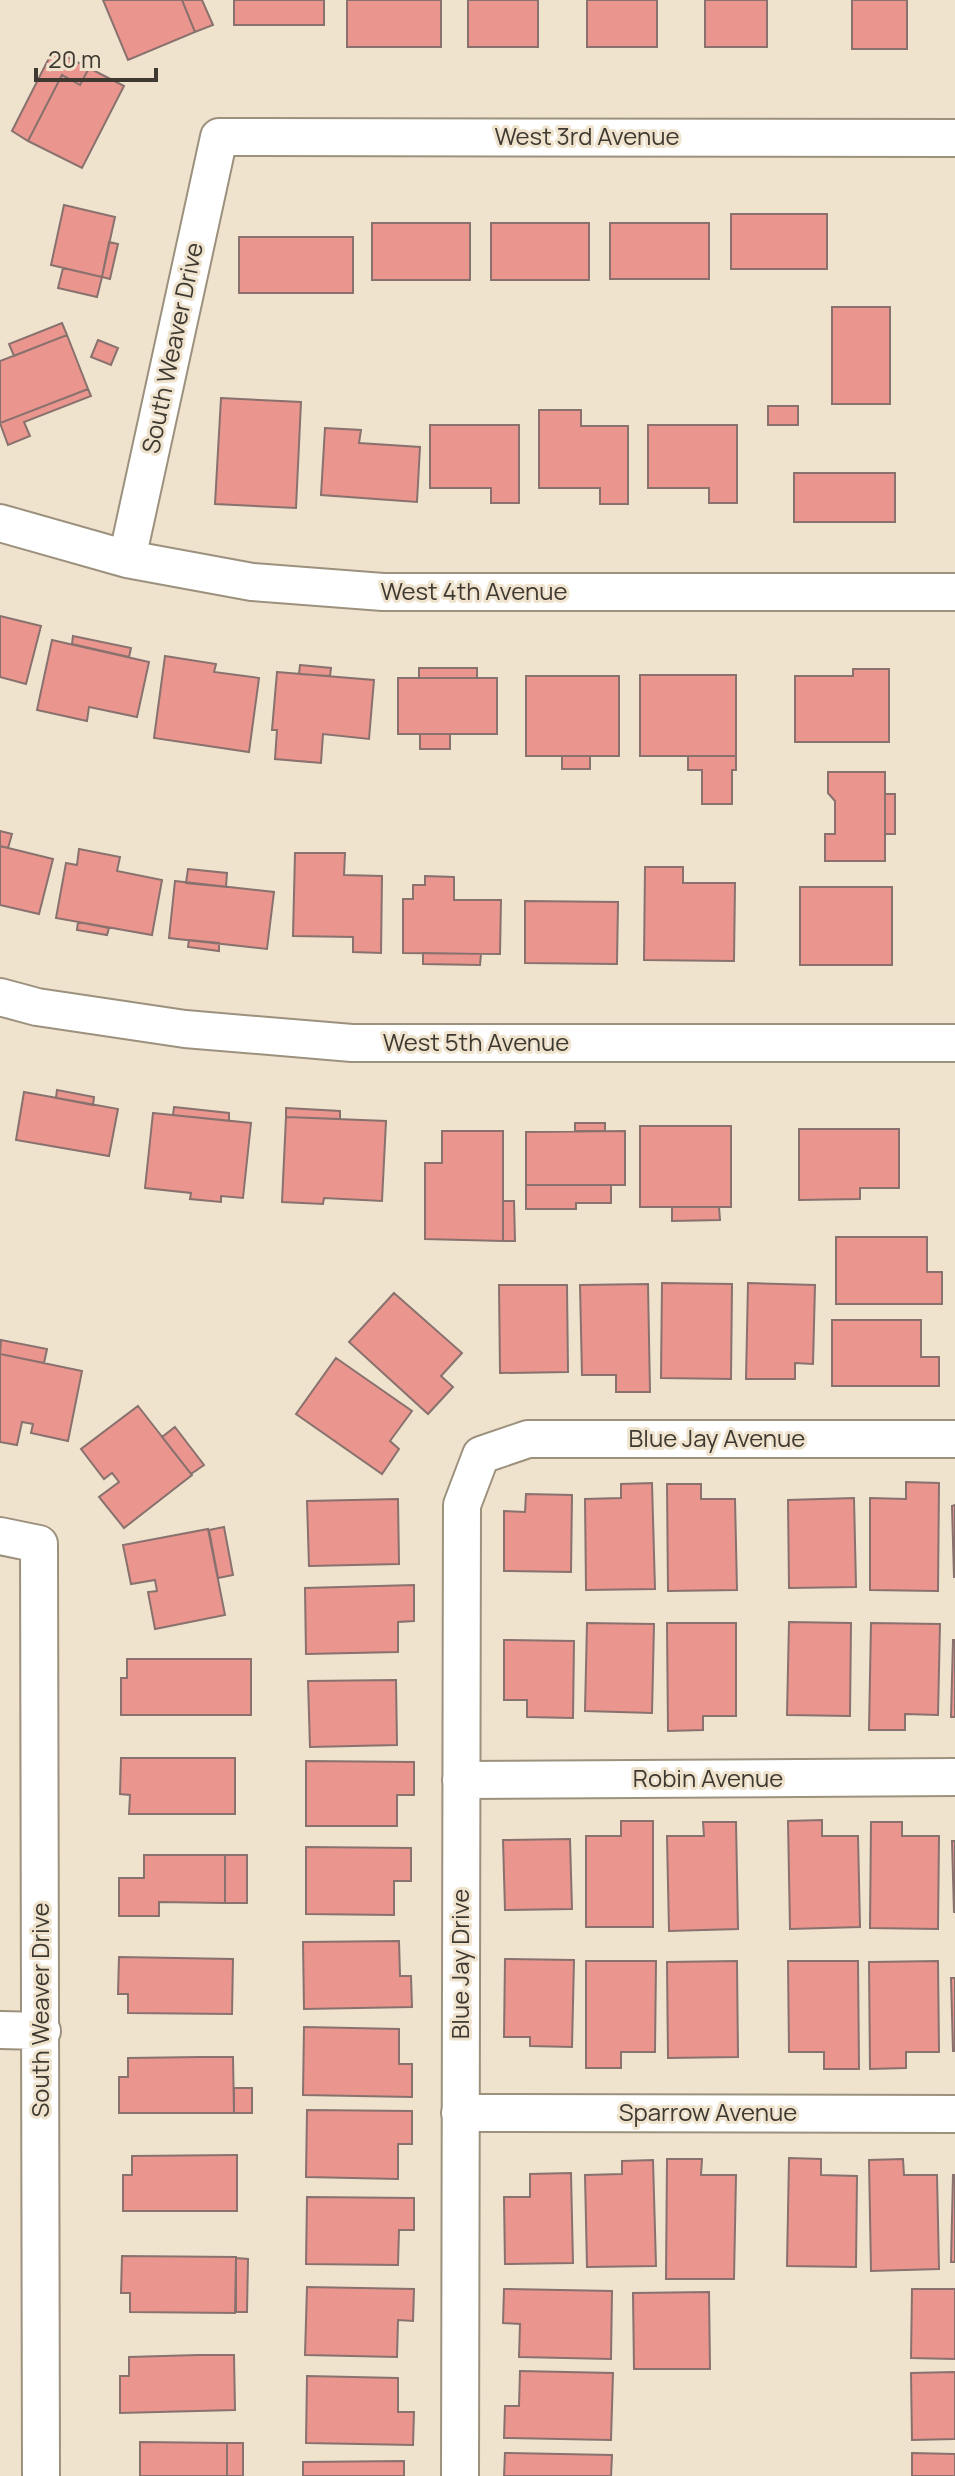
<svg xmlns="http://www.w3.org/2000/svg" width="955" height="2476" viewBox="0 0 955 2476" font-family="Manrope,sans-serif">
<style>
.building{fill:#ea968f;stroke:#89716e;stroke-width:2}
.lines{fill:none;stroke-linecap:round;stroke-linejoin:round}
.street-casing{stroke:#9c917d;stroke-width:40}
.street{stroke:#fff;stroke-width:36}
.labels{text-anchor:middle;stroke-width:6;stroke-linejoin:round;paint-order:stroke}
.street-label{font-size:24px;fill:#3e3931;stroke:#efe3ce}
</style>
<rect width="100%" height="100%" fill="#efe3ce"/>
<path class="building" d="M103 0H182L195 32 128 60Z
M182 0H202L213 25 195 32Z
M234 0H324V25H234Z
M347 0H441V47H347Z
M468 0H538V47H468Z
M587 0H657V47H587Z
M705 0H767V47H705Z
M852 0H907V49H852Z
M53 50 89 68 80 85 62 75 28 141 12 131Z
M89 68 124 86 82 168 28 141 62 75 80 85Z
M64 205 115 217 102 277 51 265Z
M731 214H827V269H731Z
M372 223H470V280H372Z
M491 223H589V280H491Z
M610 223H709V279H610Z
M239 237H353V293H239Z
M109 242 118 244 110 279 102 277Z
M63 268 102 277 97 297 58 288Z
M832 307H890V404H832Z
M62 323 67 335 14 356 9 344Z
M67 335 88 389 0 423V361Z
M98 340 118 348 111 365 91 357Z
M88 389 91 396 24 422 30 436 8 445 0 423Z
M221 398 301 402 296 508 215 504Z
M768 406H798V425H768Z
M539 410H581V426H628V504H600V488H539Z
M430 425H519V503H491V488H430Z
M648 425H737V503H709V488H648Z
M325 428 361 430 359 443 420 447 417 502 321 495Z
M794 473H895V522H794Z
M0 616 41 626 26 684 0 677Z
M73 636 131 648 129 657 72 644Z
M52 640 149 662 137 717 89 707 87 721 37 710Z
M165 656 216 664 214 672 259 678 249 752 154 738Z
M300 665 331 668 330 676 299 674Z
M419 668H477V678H419Z
M853 669H889V742H795V676H853Z
M277 672 374 680 369 739 323 734 321 763 275 759 277 730H272Z
M640 675H736V756H640Z
M526 676H619V756H526Z
M398 678H497V734H398Z
M420 734H450V749H420Z
M562 756H590V769H562Z
M688 756H736V770H732V804H702V770H688Z
M828 772H885V861H825V834H835V801L828 793Z
M885 794H895V834H885Z
M0 831 12 834 8 848 0 846Z
M0 846 53 859 39 914 0 905Z
M79 849 120 857 117 871 162 880 152 935 56 918 66 863 77 865Z
M295 853H345L344 875 382 876 381 953 353 952V937L293 936Z
M645 867H683V883H735L734 961 644 960Z
M188 869 227 873 226 887 186 883Z
M425 876 454 877V900H501L500 954 403 953V899H413V885H425Z
M175 881 274 892 267 949 169 938Z
M800 887H892V965H800Z
M525 901 618 902 617 964 525 963Z
M78 922 109 928 107 935 77 930Z
M189 940 219 943V951L188 947Z
M423 953 481 954 480 965 423 964Z
M57 1090 94 1097 93 1105 56 1098Z
M24 1092 118 1109 109 1156 16 1140Z
M174 1107 229 1113V1121L173 1115Z
M286 1108 340 1111V1119L286 1117Z
M153 1113 251 1123 243 1198 221 1196V1202L190 1199 191 1193 145 1188Z
M286 1117 386 1121 382 1201 324 1198 323 1204 282 1202Z
M575 1123H605V1131H575Z
M640 1126H731V1207H640Z
M799 1129H899V1188H860V1199L799 1200Z
M442 1131H503V1241L425 1239V1163H442Z
M625 1131V1185H526V1132Z
M526 1185H611V1203H576V1209H526Z
M503 1201H514L515 1241H503Z
M672 1207H719L720 1220 672 1221Z
M836 1237H927V1272H942V1304H836Z
M662 1283 732 1284 731 1379 661 1378Z
M748 1283 815 1285 813 1364 795 1363V1379H746Z
M648 1284 650 1392H616V1375H582L580 1285Z
M499 1285H567L568 1372 500 1373Z
M394 1293 462 1353 441 1376 453 1387 428 1414 349 1342Z
M832 1320H921V1357H939V1386H832Z
M1 1340 47 1349 44 1363 0 1354Z
M0 1354 82 1371 68 1441 31 1433 33 1424 22 1422 17 1445 0 1442Z
M336 1358 412 1411 390 1441 399 1449 382 1474 296 1414Z
M138 1406 192 1475 124 1528 99 1497 119 1482 112 1473 104 1479 81 1449Z
M175 1427 204 1465 191 1474 162 1437Z
M906 1482 939 1483 938 1591 870 1590V1498L906 1499Z
M652 1483 655 1589 586 1590 585 1499 621 1498V1484Z
M667 1484H701V1499H735L737 1590 668 1591Z
M526 1494 572 1495 571 1572 504 1571V1511L525 1512Z
M854 1498 856 1587 789 1588 788 1500Z
M398 1499 399 1564 309 1566 307 1501Z
M955 1505V1577H954L952 1506Z
M224 1527 233 1575 218 1578 209 1530Z
M208 1529 225 1615 155 1629 148 1592 157 1591 155 1580 131 1584 123 1545Z
M414 1585V1621L398 1622V1652L306 1654 305 1588Z
M789 1622 851 1623 850 1716 787 1715Z
M587 1623 654 1624 652 1713 585 1711Z
M667 1623H736V1716H703V1730L668 1731Z
M871 1623 940 1624 938 1715 905 1714V1730H869Z
M504 1640 574 1641 573 1718 527 1717V1700H504Z
M953 1640H955V1717H951Z
M127 1659H251V1715H121V1678H127Z
M396 1680 397 1745 310 1747 308 1681Z
M121 1758H235V1814H129L130 1795 120 1794Z
M306 1761 414 1762V1795H397V1826H306Z
M822 1820V1836H858L860 1927 790 1929 788 1821Z
M621 1821H653V1927H586V1836H621Z
M703 1822H736L738 1929 669 1931 667 1836H704Z
M871 1822H902V1836H939L938 1929 870 1928Z
M570 1839 572 1909 505 1910 503 1840Z
M952 1841H955V1912H954Z
M306 1847 411 1848V1881H394V1915L306 1914Z
M144 1855H225V1903L159 1902V1916H119V1878H144Z
M225 1855H247V1903H225Z
M399 1941 400 1976H411L412 2007 304 2009 303 1942Z
M119 1957 233 1959 232 2014 128 2013V1994H118Z
M505 1959 574 1960 572 2047 530 2046V2037H504Z
M586 1961H656L655 2052H621V2068H586Z
M737 1961 738 2057 668 2058 667 1962Z
M788 1961H858L859 2069H824V2052H789Z
M938 1961 939 2052H906V2068L870 2069 869 1962Z
M951 1978H955V2051H953Z
M304 2027 399 2029V2064H412V2097L303 2095Z
M200 2057H233L234 2113H119V2077H128V2058Z
M234 2088H252V2113H234Z
M307 2110 412 2111V2144H398V2179L306 2177Z
M235 2155H237V2211H123V2175H132V2156Z
M789 2158 821 2159V2175L857 2176 856 2267 787 2266Z
M667 2159H702L701 2175H736L734 2279H666Z
M903 2159 904 2175H937L939 2269 871 2271 869 2160Z
M653 2160 656 2266 587 2267 585 2175 622 2174V2161Z
M571 2173 573 2263 505 2264 504 2197H530V2174Z
M953 2175H955V2262H951Z
M307 2197 414 2198V2230H399L398 2265 306 2264Z
M122 2256 236 2257 235 2313 130 2312V2293H121Z
M236 2258 248 2259 247 2312H236Z
M307 2287 414 2289 413 2321 398 2320 397 2357 305 2355Z
M504 2289 612 2291 611 2359 519 2357 520 2324 503 2323Z
M912 2289H955V2359L911 2358Z
M709 2292 710 2369H634L633 2293Z
M198 2355H234L235 2410 120 2413V2376H129V2357Z
M520 2371 613 2373 611 2440 504 2438 505 2406H519Z
M955 2372V2439L912 2440 911 2373Z
M307 2376 398 2378V2412H414L413 2445 306 2443Z
M140 2442 227 2443V2476H140Z
M227 2443H243V2476H227Z
M505 2453 612 2455 611 2476H504Z
M912 2453 955 2454V2476H912Z
M404 2461V2476H303V2462Z"/>
<g class="lines">
<defs>
<path id="street" d="M0 523 127 559 252 582 383 592H955
M127 559 219 137 955 138
M0 997 37 1007 185 1029 352 1043H955
M0 1536 39 1544 41 2476
M461 1780 955 1777
M0 2030 42 2031
M460 2113 955 2114
M460 2476 462 1505 481 1455 528 1439H955"/>
</defs>
<use href="#street" class="street-casing"/>
<use href="#street" class="street"/>
</g>
<g class="labels">
<g class="street-label">
<text x="587" y="145">West 3rd Avenue</text>
<text transform="translate(173 348) rotate(-78)" y="8">South Weaver Drive</text>
<text x="474" y="600">West 4th Avenue</text>
<text x="476" y="1051">West 5th Avenue</text>
<text x="717" y="1447">Blue Jay Avenue</text>
<text x="708" y="1787">Robin Avenue</text>
<text transform="translate(461 1964) rotate(-90)" y="8">Blue Jay Drive</text>
<text transform="translate(41 2010) rotate(-90)" y="8">South Weaver Drive</text>
<text x="708" y="2121">Sparrow Avenue</text>
</g>
</g>
<path d="M36 68v12h120v-12" fill="none" stroke="#3e3931" stroke-width="4"/>
<text x="48" y="68" font-size="24" fill="#3e3931" stroke="#efe3ce" stroke-width="6" paint-order="stroke">20 m</text>
</svg>
